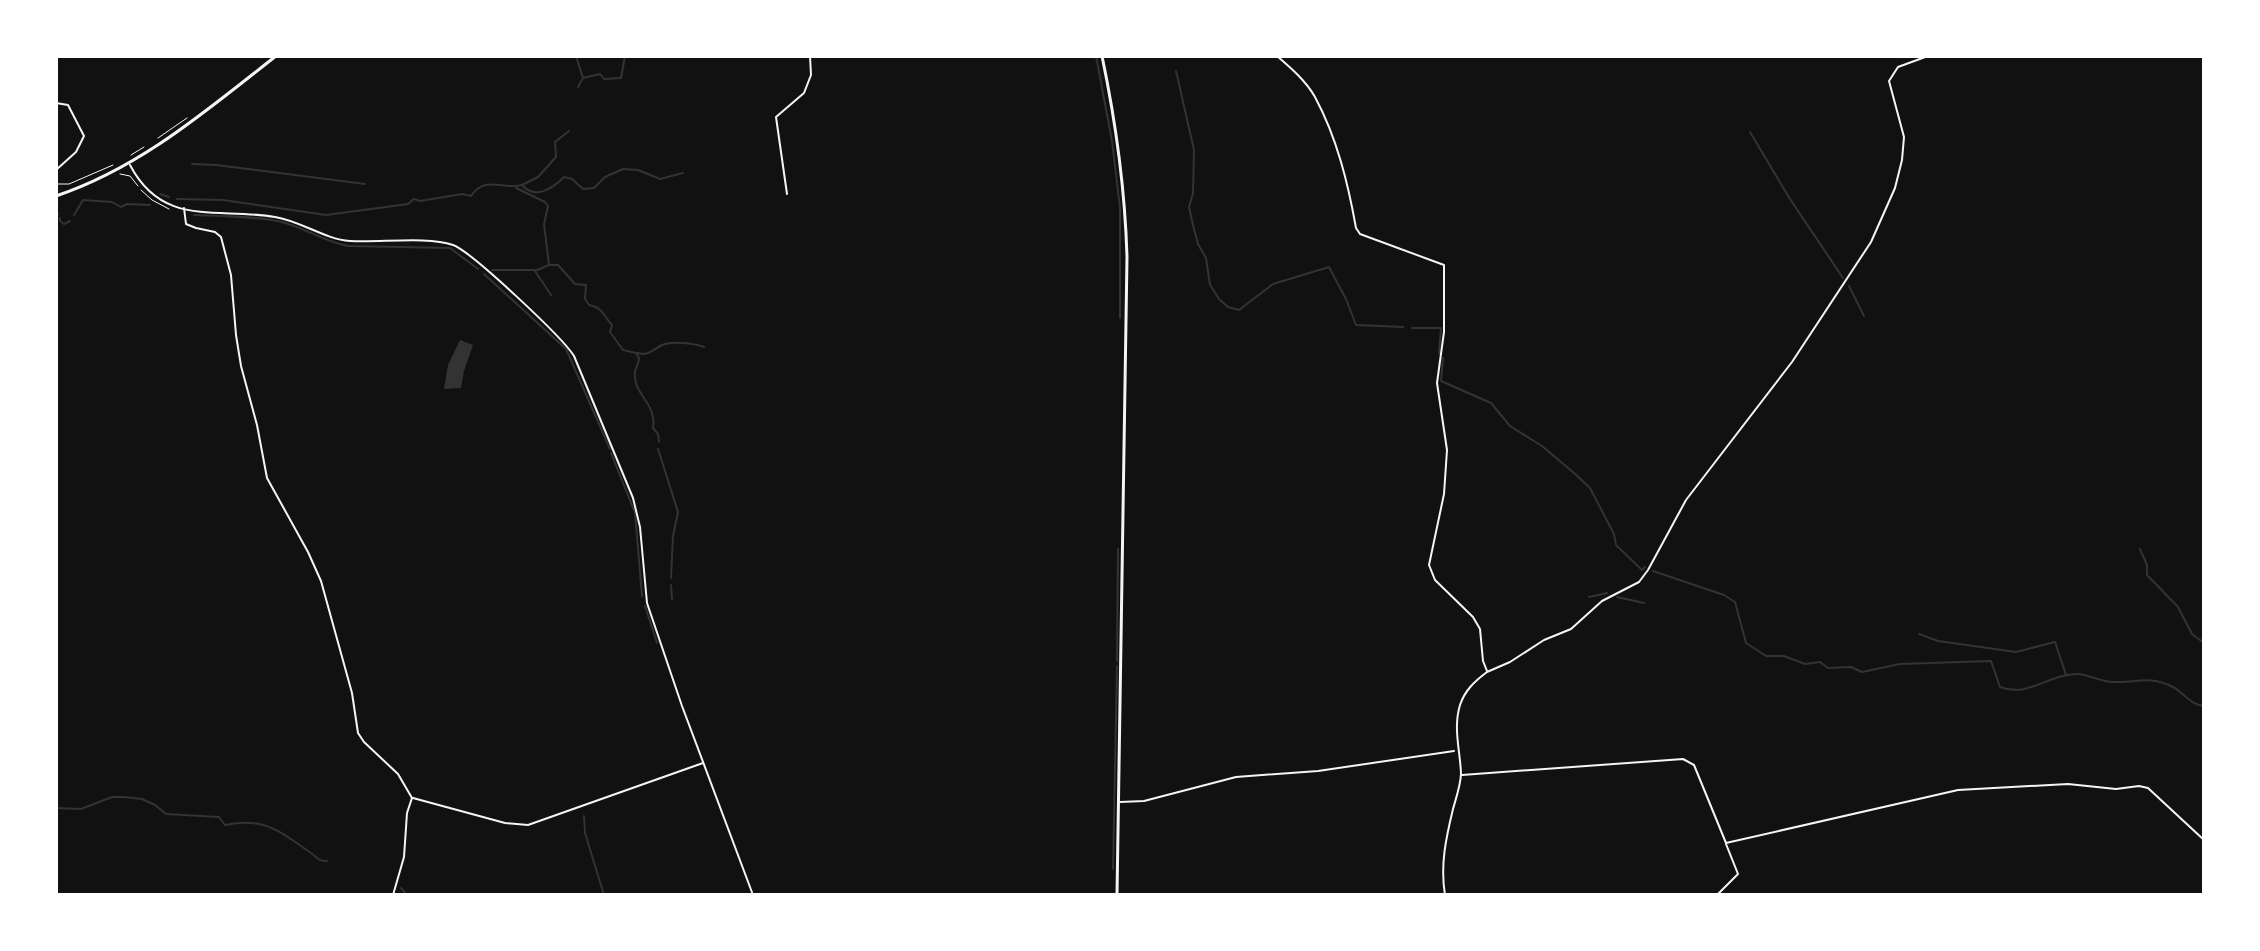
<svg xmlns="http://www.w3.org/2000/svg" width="2260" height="951" viewBox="0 0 2260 951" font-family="'IBM Plex Sans',sans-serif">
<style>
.water{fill:#333}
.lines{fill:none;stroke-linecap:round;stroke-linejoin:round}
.stream{stroke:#333;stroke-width:2}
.path{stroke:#f5f5f5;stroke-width:1}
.minor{stroke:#f5f5f5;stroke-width:2}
.tertiary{stroke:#f5f5f5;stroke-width:2}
.secondary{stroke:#f5f5f5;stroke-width:3}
</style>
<rect width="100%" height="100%" fill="#111"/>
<path class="water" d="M460 340 473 345 464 371 461 388 444 389 448 365Z"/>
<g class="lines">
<path class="stream" d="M576 56 583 78
M1096 56 1112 141 1120 208V318
M1176 71 1194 150 1193 193 1189 207 1193 225 1198 244 1206 258 1210 285 1219 299 1228 307 1239 310 1273 284 1329 267 1346 299 1356 325 1403 327
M578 87 583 78 600 74 604 79 621 78 625 56
M1750 132 1790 199 1843 278
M192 164 216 165 365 184
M522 185 538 177 556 157 555 142 569 131
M516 188 545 202 548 206 544 224 549 265H558L575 284 586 285 585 299 589 305C603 307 604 317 612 325L610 332 623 350 636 353 639 358C639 363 636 367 635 371 632 395 657 402 653 428L658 434 659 442
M160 194 169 197
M177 199 223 200 326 215 408 204 414 199 420 201 462 194 471 196C485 175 504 190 522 185 535 200 552 189 564 177L572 179 583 189 594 188 605 177 623 169 638 170 660 179 683 173
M56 213 58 214
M74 215 83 200 112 202 121 207 127 204 150 205
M194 215C222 216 254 216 282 222 305 228 325 242 348 246L450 248 478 269
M60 218V221L64 224 70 221
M549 265 535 271 551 295
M492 270H535
M484 274 566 349 610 449
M1849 286 1864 316
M1412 328H1441L1439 354
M637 353C649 356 652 350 662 345 673 341 693 343 704 347
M1443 358 1441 381 1491 403 1510 426 1542 446 1574 473 1590 488 1614 534 1616 545 1642 570 1645 567
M658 449 678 512 673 536 671 578
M611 453 635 513 642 596
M2140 549 2147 565V575L2178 607 2192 634 2204 643
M1653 571 1724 595 1735 602 1746 643 1766 656H1784L1805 664 1820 662 1828 668 1851 667 1862 672 1900 664 1991 661 2000 687C2028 698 2049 674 2077 674 2088 674 2101 682 2113 682 2136 683 2149 675 2173 687 2184 693 2191 705 2204 706
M671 585 672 599
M1589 597 1607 593
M1617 597 1644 603
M645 606 657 643
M1919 634 1938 641 2016 652 2055 642 2066 675
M1117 661 1118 549
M56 808 81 809 112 797H124L142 799 155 805 166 814 219 817 225 825C266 817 279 831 311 853 318 858 318 861 327 861
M584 816 585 833 604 895
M1113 869 1117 666
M401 888 407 895"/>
<path class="path" d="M158 138 187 118
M131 155 144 147
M120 174 130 176 138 186
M56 184H69L113 165
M141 190 152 200 169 209"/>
<path class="minor" d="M1277 56C1291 68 1306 81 1315 97 1337 138 1348 183 1356 228L1360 234 1444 265V332L1437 383 1447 450 1444 494 1429 565 1435 580 1473 617 1480 629 1483 661 1487 671
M56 103 68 105 84 136 76 152 56 170
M787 194 776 117 804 93 811 75 810 56
M184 208 186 224 196 228 215 232 221 237 231 275 236 335 241 366 257 425 267 478 308 552 321 581 352 693 358 733 364 742 398 774 412 798 407 813 404 857 393 895
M1462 775 1683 759 1694 765 1726 843 1958 790 2068 784 2116 789 2139 786 2148 788 2204 840
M413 798 505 823 528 825 703 763
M1120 802 1144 801 1236 777 1318 771 1454 751
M1445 895C1440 865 1446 838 1453 809 1456 798 1461 784 1461 773 1460 750 1453 728 1460 705 1465 690 1475 681 1487 672L1510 662 1544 640 1571 629 1602 601 1639 582 1648 570 1686 500 1792 362 1871 242 1895 188 1902 160 1904 137 1889 81 1898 67 1928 56
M1717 895 1738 874 1726 844"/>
<path class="tertiary" d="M130 165C163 228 217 207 275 217 301 221 324 239 350 241 379 243 427 236 453 245 472 252 563 338 574 356L633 498 640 527 647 603 682 706 753 895"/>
<path class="secondary" d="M1102 56C1116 123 1125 189 1127 257L1117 895
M56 196C140 168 207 110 276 56"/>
</g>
<rect width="2260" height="951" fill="none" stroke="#ffffff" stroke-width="116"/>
</svg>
